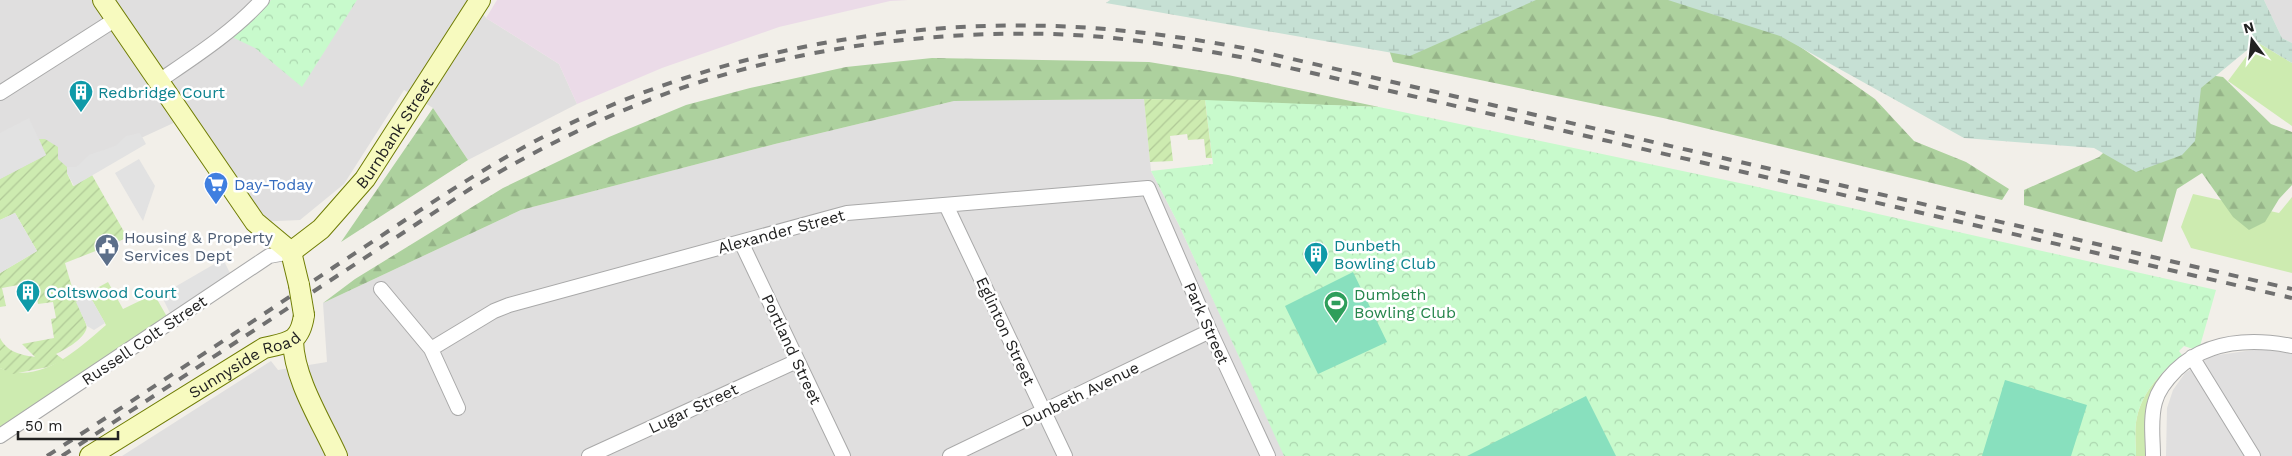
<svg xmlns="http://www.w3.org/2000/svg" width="2292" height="456" viewBox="0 0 2292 456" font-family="'Work Sans',sans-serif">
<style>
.residential{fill:#e0dfdf}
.industrial{fill:#ebdbe8}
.grass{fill:#cdebb0}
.forest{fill:url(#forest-firs)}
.wetland{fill:url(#wetland-marsh)}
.park{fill:url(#park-crowns)}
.garden{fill:url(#garden-furrows)}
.pitch{fill:#88e0be}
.parking{fill:#e2e2e2}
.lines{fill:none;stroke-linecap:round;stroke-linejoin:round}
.street-casing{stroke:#a9a9a9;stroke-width:16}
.secondary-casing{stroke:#707d05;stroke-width:22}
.street{stroke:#fff;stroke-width:14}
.secondary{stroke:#f7fabf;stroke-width:20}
.rail{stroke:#707070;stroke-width:4;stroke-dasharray:10 10;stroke-linecap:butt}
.secondary-bridge-casing{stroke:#707d05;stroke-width:22;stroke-linecap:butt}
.secondary-bridge{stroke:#f7fabf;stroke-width:20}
.labels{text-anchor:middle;stroke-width:5;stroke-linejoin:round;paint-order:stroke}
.culture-label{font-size:16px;fill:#0d838f;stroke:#fff;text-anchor:start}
.street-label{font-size:16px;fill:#222;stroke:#fff}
.shop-label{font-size:16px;fill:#366cbe;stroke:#fff;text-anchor:start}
.service-label{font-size:16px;fill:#4e5e75;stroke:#fff;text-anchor:start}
.leisure-label{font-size:16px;fill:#27864d;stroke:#fff;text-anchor:start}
</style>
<defs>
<pattern id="forest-firs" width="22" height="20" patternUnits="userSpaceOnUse" patternTransform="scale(1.25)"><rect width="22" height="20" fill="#add19e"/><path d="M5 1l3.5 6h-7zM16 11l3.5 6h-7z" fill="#95b388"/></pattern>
<pattern id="wetland-marsh" width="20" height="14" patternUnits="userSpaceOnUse" patternTransform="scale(1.25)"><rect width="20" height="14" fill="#c6e0d4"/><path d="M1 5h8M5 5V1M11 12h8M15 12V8" fill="none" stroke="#aac0b6"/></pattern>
<pattern id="park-crowns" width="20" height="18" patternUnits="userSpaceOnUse" patternTransform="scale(1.25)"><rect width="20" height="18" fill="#c8facc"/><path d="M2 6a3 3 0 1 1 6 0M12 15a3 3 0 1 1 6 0" fill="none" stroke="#acd6af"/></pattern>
<pattern id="garden-furrows" width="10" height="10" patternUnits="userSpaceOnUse" patternTransform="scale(1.25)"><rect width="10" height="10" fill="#cdebb0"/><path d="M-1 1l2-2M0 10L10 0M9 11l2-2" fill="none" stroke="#b0c997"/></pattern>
</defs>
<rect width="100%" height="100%" fill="#f2efe9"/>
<path class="residential" d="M0 0H473L486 18 559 64 577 104 468 160 433 108 404 90 344 184 300 220 255 222 193 114 0 203Z
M2264 0H2292V43L2282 38Z
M1144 99 1151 171 1179 225 1285 456H122L271 361 278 370 327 362 323 303 521 210 775 144 954 101Z
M2260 349 2292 353V456H2166L2167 408 2173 390 2185 373 2211 356Z"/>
<path class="industrial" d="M497 0H908L890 1 779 27 662 68 577 104 559 64 486 18Z"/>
<path class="grass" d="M2257 42 2292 63V126L2228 81Z
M2193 194 2279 213 2292 197V273L2191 248 2181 227Z
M108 282 123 309 154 294 170 322 0 436V368C40 386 78 349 106 325L88 293Z
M2182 355 2183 357 2154 387 2149 398 2146 456H2136C2136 444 2134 429 2137 417 2143 391 2161 372 2182 355Z"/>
<path class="forest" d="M1433 0H1713L1782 34 1875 99 1914 141 1966 162 2009 189 2002 200 1663 118 1393 62 1384 34Z
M932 58 1149 62 1228 75 1379 107 1144 99 954 101 775 144 521 210 323 303 355 279 503 188 609 137 686 105 750 88 846 67Z
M2174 70 2223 77 2271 124 2292 132V185L2279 199 2265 222 2249 230 2233 217 2202 173 2177 189 2162 242 2024 205V190L2099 157 2144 113Z
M433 108 468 160 341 242Z"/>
<path class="wetland" d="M1110 0H1536L1410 56 1106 3Z
M1668 0H2264L2282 38 2292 43V63L2257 42 2201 88 2195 141 2182 155 2136 172 2094 148 1964 138 1780 36Z"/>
<path class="park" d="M271 0H357L302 87 255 48 232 37 258 15Z
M1205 100 1379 107 1749 185 2216 290 2200 346 2193 349 2184 346 2179 351 2182 355C2161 372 2143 391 2137 417 2134 429 2136 444 2136 456H1284L1179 225 1151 171 1213 164Z"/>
<path class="garden" d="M1144 99 1205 100 1212 158H1206L1204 139 1188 140 1187 134 1170 136 1173 161 1150 162Z
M39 139H45L58 147V159L67 167V173L73 186 92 175 127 237 116 243 65 263C70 281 75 298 82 315 84 320 88 325 86 330 82 340 66 349 56 354L64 360 48 367 13 374 0 368V338C7 352 21 355 35 357L22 344 54 338 51 319 56 318 53 302 38 304 34 282 2 288 6 306 0 307V273L37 251 15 213 0 220V179L46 155Z"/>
<path class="pitch" d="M1353 272 1387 342 1318 374 1285 306Z
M2005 380 2087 405 2071 456H1982Z
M1586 396 1616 456H1467Z"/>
<path class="parking" d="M29 118 46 155 0 179V133Z
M140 133 146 144 74 186 67 173V167H76L89 155 115 146 126 136Z
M139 159 155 186 143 221 115 173Z
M15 213 37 251 0 273V220Z
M223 259 230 273 170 313 161 295Z
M88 293 105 323 94 330 87 326 76 302Z"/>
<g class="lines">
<defs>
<path id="street" d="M159 81C194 57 233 32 262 0
M0 93 116 19
M946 205 1065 456
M741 242 843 456
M381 289 431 349
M2192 357 2253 456
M458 408 431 349 494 311 509 305 847 213 1148 188 1210 331 1268 456
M0 436 269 256 291 252
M589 456 797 361
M950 456 1210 331
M2153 456C2153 439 2150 419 2155 402 2158 390 2167 379 2176 370 2208 340 2250 338 2292 346"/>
<g id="secondary">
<path d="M103 0 255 222 291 252"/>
<path id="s1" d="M291 252 321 229 365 179 480 0"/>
<path d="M291 252 299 285"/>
<path d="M293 341C294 379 321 421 337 456"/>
<path id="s2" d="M90 456 264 348C289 342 300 343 304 315"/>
</g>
</defs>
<use href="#street" class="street-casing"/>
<use href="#secondary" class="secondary-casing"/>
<use href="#street" class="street"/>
<use href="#secondary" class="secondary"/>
<path class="rail" d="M47 456C143 394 239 331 334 267 409 218 484 165 565 126 715 54 886 21 1052 26 1118 28 1184 37 1249 49L2292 289
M62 456 470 189C544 145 621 107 703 81 814 46 936 31 1053 34 1119 36 1186 47 1251 59L2292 298"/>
<defs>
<path id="secondary-bridge" d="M299 285 304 315"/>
</defs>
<use href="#secondary-bridge" class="secondary-bridge-casing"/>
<use href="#secondary-bridge" class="secondary-bridge"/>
</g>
<defs>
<symbol id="building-pin" viewBox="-11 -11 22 30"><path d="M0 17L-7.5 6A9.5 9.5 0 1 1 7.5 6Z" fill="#0f9aa8" stroke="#fff"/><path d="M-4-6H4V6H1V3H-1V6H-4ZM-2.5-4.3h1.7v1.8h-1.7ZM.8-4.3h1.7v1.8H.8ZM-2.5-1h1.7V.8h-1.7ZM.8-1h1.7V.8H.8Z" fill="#fff"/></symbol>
<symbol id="supermarket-pin" viewBox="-11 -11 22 30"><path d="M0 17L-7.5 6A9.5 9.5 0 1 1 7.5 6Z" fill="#3f7fe0" stroke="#fff"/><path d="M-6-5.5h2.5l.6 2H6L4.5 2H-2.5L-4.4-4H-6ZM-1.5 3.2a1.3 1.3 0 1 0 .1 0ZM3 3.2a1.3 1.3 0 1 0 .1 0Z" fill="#fff"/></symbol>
<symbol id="civic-pin" viewBox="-11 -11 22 30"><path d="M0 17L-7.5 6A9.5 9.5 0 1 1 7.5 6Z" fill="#5c6f8a" stroke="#fff"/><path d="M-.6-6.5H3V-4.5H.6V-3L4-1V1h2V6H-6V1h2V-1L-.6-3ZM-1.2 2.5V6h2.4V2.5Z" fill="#fff"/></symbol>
<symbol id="stadium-pin" viewBox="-11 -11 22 30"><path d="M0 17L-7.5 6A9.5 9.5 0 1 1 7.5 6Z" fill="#2e9e5b" stroke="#fff"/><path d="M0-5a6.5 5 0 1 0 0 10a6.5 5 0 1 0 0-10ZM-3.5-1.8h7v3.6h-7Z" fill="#fff"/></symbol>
</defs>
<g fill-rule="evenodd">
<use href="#building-pin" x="67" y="78" width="28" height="38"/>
<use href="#supermarket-pin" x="202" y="170" width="28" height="38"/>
<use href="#civic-pin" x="93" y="232" width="28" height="38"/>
<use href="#building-pin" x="1302" y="240" width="28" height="38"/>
<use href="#building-pin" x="14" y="278" width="28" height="38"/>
<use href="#stadium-pin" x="1322" y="289" width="28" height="38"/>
</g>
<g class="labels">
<g class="culture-label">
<text x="98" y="98">Redbridge Court</text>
<text x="1334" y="251">Dunbeth<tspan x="1334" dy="18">Bowling Club</tspan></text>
<text x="46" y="298">Coltswood Court</text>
</g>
<g class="street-label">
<text dy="6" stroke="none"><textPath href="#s1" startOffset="159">Burnbank Street</textPath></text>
<text transform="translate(781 231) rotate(-15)" y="6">Alexander Street</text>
<text transform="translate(1207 323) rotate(66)" y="6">Park Street</text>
<text transform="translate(1006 331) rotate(65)" y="6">Eglinton Street</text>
<text transform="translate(144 340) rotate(-34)" y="6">Russell Colt Street</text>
<text transform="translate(792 349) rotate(65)" y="6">Portland Street</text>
<text dy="6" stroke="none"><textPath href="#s2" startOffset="180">Sunnyside Road</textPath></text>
<text transform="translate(1080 394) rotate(-26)" y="6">Dunbeth Avenue</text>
<text transform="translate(693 408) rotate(-25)" y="6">Lugar Street</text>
</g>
<g class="shop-label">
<text x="234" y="190">Day-Today</text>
</g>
<g class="service-label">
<text x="124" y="243">Housing &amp; Property<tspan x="124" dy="18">Services Dept</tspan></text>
</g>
<g class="leisure-label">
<text x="1354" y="300">Dumbeth<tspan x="1354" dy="18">Bowling Club</tspan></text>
</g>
</g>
<g transform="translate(2252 40) rotate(345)" stroke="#ffffff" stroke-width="4" paint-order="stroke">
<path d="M0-4L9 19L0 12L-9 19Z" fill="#222222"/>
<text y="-8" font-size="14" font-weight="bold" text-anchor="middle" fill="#222222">N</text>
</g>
<path d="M18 431v8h100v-8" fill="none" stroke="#222222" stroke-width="2.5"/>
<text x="25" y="431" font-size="15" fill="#222222" stroke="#ffffff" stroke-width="4" paint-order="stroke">50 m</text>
</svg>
